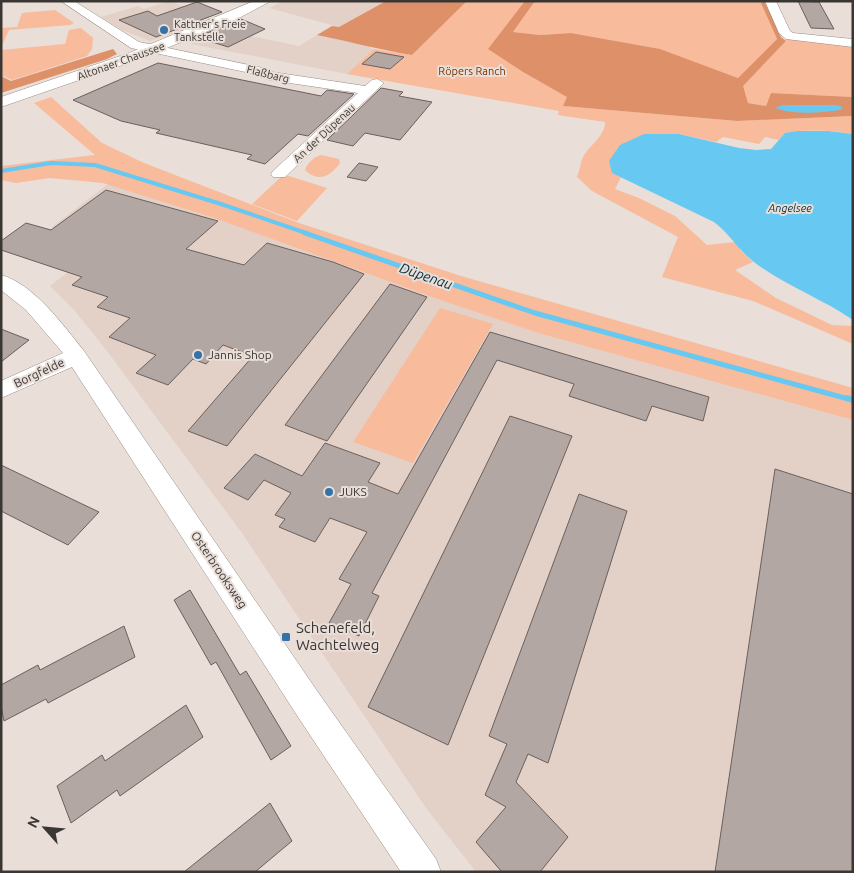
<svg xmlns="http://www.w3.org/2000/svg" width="854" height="873" viewBox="0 0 854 873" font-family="Ubuntu,sans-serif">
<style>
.built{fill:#e3d0c7}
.green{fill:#f8bb9c}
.forest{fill:#de9168}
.water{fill:#67c8f2}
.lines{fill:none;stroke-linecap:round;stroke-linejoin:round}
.stream-far2{stroke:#67c8f2;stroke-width:4}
.stream-far1{stroke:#67c8f2;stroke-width:5}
.stream{stroke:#67c8f2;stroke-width:6}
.building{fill:#b3a7a3;stroke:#6b605d}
.minor-casing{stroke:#988d88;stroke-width:1}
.major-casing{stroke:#988d88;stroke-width:1}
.minor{fill:#fff;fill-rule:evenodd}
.major{fill:#fff;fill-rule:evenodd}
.poi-dot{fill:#3373a9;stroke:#e9ded8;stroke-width:2}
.labels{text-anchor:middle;stroke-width:4;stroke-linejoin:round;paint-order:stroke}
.far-poi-label{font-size:11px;fill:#3a3633;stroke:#e9ded8;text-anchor:start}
.far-street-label{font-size:11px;fill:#3a3633;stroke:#e9ded8}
.far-park-label{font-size:11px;fill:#773200;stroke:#e9ded8}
.far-water-label{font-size:11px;font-style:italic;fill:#012f40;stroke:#e9ded8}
.poi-label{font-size:12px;fill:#3a3633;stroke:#e9ded8;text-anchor:start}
.street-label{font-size:12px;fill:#3a3633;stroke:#e9ded8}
.water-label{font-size:14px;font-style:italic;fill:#012f40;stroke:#e9ded8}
.near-poi-label{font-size:15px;fill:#3a3633;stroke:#e9ded8;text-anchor:start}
</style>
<rect width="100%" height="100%" fill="#e9ded8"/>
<path class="built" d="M170 1 189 9 184 12 205 20 178 32 150 41 122 30 101 17 138 6 143 9Z
M283 1H386L339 27 269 8Z
M221 30 299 46 317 35 362 43 374 49 347 74 191 44Z
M108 184 214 218 443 301 538 333 853 420V872H476L426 808 242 533 107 351 76 312 50 286 77 265 95 241 52 227Z"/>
<path class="green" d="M467 1H525L489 49 523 72 568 97 563 106 737 121 853 116V134C831 130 807 129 785 133L779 140 765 137 759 144 723 137 716 142 679 134H644L612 173 621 177 615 189 639 198 675 216 707 245 736 242 741 251 753 262 735 270 776 298 832 325 853 326V344L753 301 662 277 678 237 592 191 577 177C580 170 580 164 583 157 589 146 606 135 605 122L558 115 559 111 347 74 374 49 412 55Z
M535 1H760L777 39 738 78 659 49 571 33 540 35 513 32Z
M55 10 74 23 70 25 9 30 1 48V28L17 27 22 13Z
M81 28 93 38 92 49 87 56 12 80 1 75V50L65 44 69 30Z
M785 39 853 45V97L771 93 766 106 748 103 742 86 786 41Z
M51 97 102 143 144 163 299 223 461 276 853 388V420L538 333 443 301 214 218 103 183 50 178 16 183 1 180V166L95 155 34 103Z
M321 155 339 159 340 163C331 176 318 183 305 170 307 163 314 157 321 155Z
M282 176H289L327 188 297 221 252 204Z
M440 308 493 324 413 463 353 442Z"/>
<path class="forest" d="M386 1H467L412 55C379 50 349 41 317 35L332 26 339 27Z
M525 1H535L513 32 540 35 571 33 660 49 738 78 777 39 760 1H764L781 37 786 41 743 86 748 103 766 106 771 93 853 97V116L737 121 563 106 567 97 523 72 488 49Z
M113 49 117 54 107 59 1 93V76L11 81Z"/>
<path class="water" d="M782 105H836L843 107 840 110C819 113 795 115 775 108Z
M797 131H828L853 134V320C821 298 785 286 754 262 738 250 730 234 714 222L612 173 609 161 620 145 644 134H679L739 148 756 150 771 149 785 133Z"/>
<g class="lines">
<path class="stream-far2" d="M1 171 51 163 95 165 221 204 309 234"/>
<path class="stream-far1" d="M305 233 535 313 852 400"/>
<path class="stream" d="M847 398 853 400"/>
</g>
<path class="building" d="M798 1 819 2 834 29 811 28Z
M197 2 222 12 156 37 119 20 148 11 157 16Z
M241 19 265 29 228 47 197 37Z
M376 52 404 57 390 69 362 64Z
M158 63 321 96 327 90 354 94 308 136 298 134 265 164 247 159 252 155 156 133 160 130 121 121 73 100Z
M381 88 403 92 399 96 432 102 400 140 365 133 353 146 327 140Z
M359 163 378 167 366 181 347 177Z
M106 190 218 221 186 249 244 265 267 243 333 262 364 274 227 446 188 431 253 356 223 345 206 364 193 359 168 385 136 373 156 355 109 337 130 318 97 307 108 297 72 285 82 277 1 250V241L26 223 51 230Z
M390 284 427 297 327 441 285 425Z
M1 329 29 340 1 362Z
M490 332 709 397 703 421 652 406 646 421 569 396 574 384 497 360 372 593 379 596 359 636 329 623 351 584 339 579 367 532 330 518 315 542 279 527 285 519 275 515 291 493 264 480 248 500 224 488 255 454 302 476 325 443 380 463 368 482 398 494Z
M510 416 572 436 448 745 368 707Z
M1 465 78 502 99 512 68 545 1 511Z
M775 469 853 494V872H715Z
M579 494 627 511 548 763 528 754 516 782 568 837 540 872H502L476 842 506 807 485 795 507 744 489 736Z
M190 590 240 675 246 671 291 746 271 760 216 662 211 665 174 600Z
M124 626 135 657 48 703 46 699 4 721 1 706V685L38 665 40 670Z
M186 705 203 737 120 796 117 790 71 823 57 786 102 755 105 761Z
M270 803 292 841 255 872H184Z"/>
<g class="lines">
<defs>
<path id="minor" d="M61 1H74L139 42 259 67 272 72 365 86 372 80 377 79 384 83 285 177H273L271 174 273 171 358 93 269 80 255 74 131 48Z
M765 1H776L790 31 793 33 853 39V47L786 39 779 33Z
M1 275C34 284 63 325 84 351L322 698 436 859 441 872H401L300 720 72 367 1 398V381L63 353 26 310 1 290Z"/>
<path id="major" d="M254 1H271L237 19 140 59 1 107V97L129 53Z"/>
</defs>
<use href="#minor" class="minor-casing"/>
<use href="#major" class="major-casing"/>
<use href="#minor" class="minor"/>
<use href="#major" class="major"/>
</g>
<g class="poi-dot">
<circle cx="164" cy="30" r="5"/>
<circle cx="198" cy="355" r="5"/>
<circle cx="329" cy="492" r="5"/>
<rect x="281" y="632" width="10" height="10" rx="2.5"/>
</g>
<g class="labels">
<g class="far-poi-label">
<text x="174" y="28">Kattner's Freie<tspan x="174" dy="13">Tankstelle</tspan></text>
</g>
<g class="far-street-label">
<text transform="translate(121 61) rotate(-20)" y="4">Altonaer Chaussee</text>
<text transform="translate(268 74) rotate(14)" y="4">Flaßbarg</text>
<text transform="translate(324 133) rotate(-43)" y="4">An der Düpenau</text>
</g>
<g class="far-park-label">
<text x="472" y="75">Röpers Ranch</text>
</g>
<g class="far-water-label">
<text x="790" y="212">Angelsee</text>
</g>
<g class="poi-label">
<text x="208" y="359">Jannis Shop</text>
<text x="339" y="496">JUKS</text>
</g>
<g class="street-label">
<text transform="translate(39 373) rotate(-25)" y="4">Borgfelde</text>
<text transform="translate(219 570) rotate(56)" y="4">Osterbrooksweg</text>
</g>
<g class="water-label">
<text transform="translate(426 276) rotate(19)" y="5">Düpenau</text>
</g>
<g class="near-poi-label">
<text x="296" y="633">Schenefeld,<tspan x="296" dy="17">Wachtelweg</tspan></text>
</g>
</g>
<rect width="854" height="873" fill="none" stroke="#3a3633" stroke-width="5"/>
<g transform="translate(45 828) rotate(297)" stroke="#e9ded8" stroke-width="4" paint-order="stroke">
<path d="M0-4L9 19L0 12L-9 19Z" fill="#3a3633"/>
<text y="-8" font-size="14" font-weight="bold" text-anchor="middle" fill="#3a3633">N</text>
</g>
</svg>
